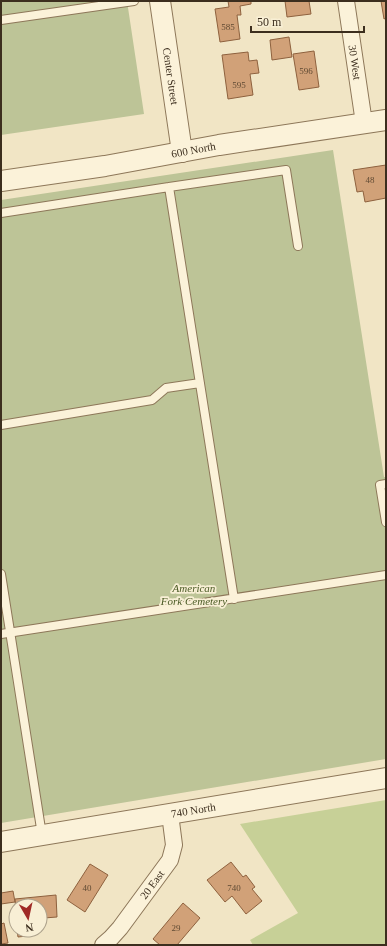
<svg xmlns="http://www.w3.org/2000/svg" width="387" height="946" viewBox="0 0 387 946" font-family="Georgia,serif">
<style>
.green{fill:#c7d097}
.cemetery{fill:#bdc497}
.building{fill:#d1a178;stroke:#8e613e}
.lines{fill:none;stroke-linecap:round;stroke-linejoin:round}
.service-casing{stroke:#8d7759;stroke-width:10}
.minor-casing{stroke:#8d7759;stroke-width:18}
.tertiary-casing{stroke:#8d7759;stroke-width:22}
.service{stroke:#fbf2d9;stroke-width:8}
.minor{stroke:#fbf2d9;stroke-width:16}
.tertiary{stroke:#fbf2d9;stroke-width:20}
.labels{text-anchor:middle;stroke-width:3.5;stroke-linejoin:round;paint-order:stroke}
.number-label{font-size:9px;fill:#614b34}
.street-label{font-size:11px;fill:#3c2e1e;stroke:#f8efd5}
.park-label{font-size:11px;font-style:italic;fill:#4a5a24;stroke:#f8efd5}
</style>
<rect width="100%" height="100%" fill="#f1e5c5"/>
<path class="green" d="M386 800V945H253L250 940 298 913 240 824Z"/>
<path class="cemetery" d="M1 1H127L144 114 1 135Z
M333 150 384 477H386V759L1 823V200Z"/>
<path class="building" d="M228 1H251V4L240 6 241 15H237L240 39 220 42 215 9 229 7Z
M285 1H309L311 14 287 17Z
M381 1H386V18L384 19Z
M289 37 292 57 272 60 270 40Z
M314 51 319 87 299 90 293 54Z
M248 52 249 61 257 60 259 73 250 74 253 95 228 99 222 55Z
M386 165V198L365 202 363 191 357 192 353 170Z
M231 862 243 877 246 875 255 887 252 889 262 901 246 914 232 896 225 902 207 880Z
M90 864 108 875 85 912 67 900Z
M13 891 15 902 1 904V893Z
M56 895 57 917 44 918V919L40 920V906H16V911L15 899Z
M183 903 200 918 177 945H160L153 939Z
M4 923 8 943 1 944V924Z
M17 930H35L36 935 18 937Z"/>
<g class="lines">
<defs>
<path id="service" d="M1 20 134 1
M1 213 169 187
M1 425 152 400 166 388 200 383
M386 484 380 485 386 522
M1 574 42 835
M234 599 169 187 286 170 298 246
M1 634 386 575"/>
<g id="minor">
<path id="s1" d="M346 1 364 123"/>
<path id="s2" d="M103 945 111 938 120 928 170 860 174 845 170 814"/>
</g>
<g id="tertiary">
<path id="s3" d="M160 1 182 152"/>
<path id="s4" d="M1 181 105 166 219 145 386 120"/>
<path id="s5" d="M1 842 386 778"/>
</g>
</defs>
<use href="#service" class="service-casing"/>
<use href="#minor" class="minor-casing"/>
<use href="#tertiary" class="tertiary-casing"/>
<use href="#service" class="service"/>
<use href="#minor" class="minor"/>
<use href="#tertiary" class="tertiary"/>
</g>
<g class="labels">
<g class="number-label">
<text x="228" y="30">585</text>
<text x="306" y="74">596</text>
<text x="239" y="88">595</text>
<text x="370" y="183">48</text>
<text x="87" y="891">40</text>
<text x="234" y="891">740</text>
<text x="176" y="931">29</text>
</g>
<g class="street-label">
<text dy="4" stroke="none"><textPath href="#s1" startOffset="62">30 West</textPath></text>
<text dy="4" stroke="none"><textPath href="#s3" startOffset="76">Center Street</textPath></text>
<text dy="4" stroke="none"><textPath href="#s4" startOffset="195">600 North</textPath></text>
<text dy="4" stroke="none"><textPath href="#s5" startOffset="195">740 North</textPath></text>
<text dy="4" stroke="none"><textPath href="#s2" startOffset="78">20 East</textPath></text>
</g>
<g class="park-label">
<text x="194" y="592">American<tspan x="194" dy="13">Fork Cemetery</tspan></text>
</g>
</g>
<rect width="387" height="946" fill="none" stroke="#3c2e1e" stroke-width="4"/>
<g transform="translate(28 918) rotate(171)"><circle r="19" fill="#f8efd5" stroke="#ada28c"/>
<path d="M0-3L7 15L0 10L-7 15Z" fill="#a02a26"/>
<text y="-6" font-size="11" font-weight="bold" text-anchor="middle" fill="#3c2e1e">N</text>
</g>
<path d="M251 26v6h113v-6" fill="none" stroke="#3c2e1e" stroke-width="2"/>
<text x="257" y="26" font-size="12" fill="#3c2e1e" stroke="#f8efd5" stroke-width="3" paint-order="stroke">50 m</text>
</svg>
